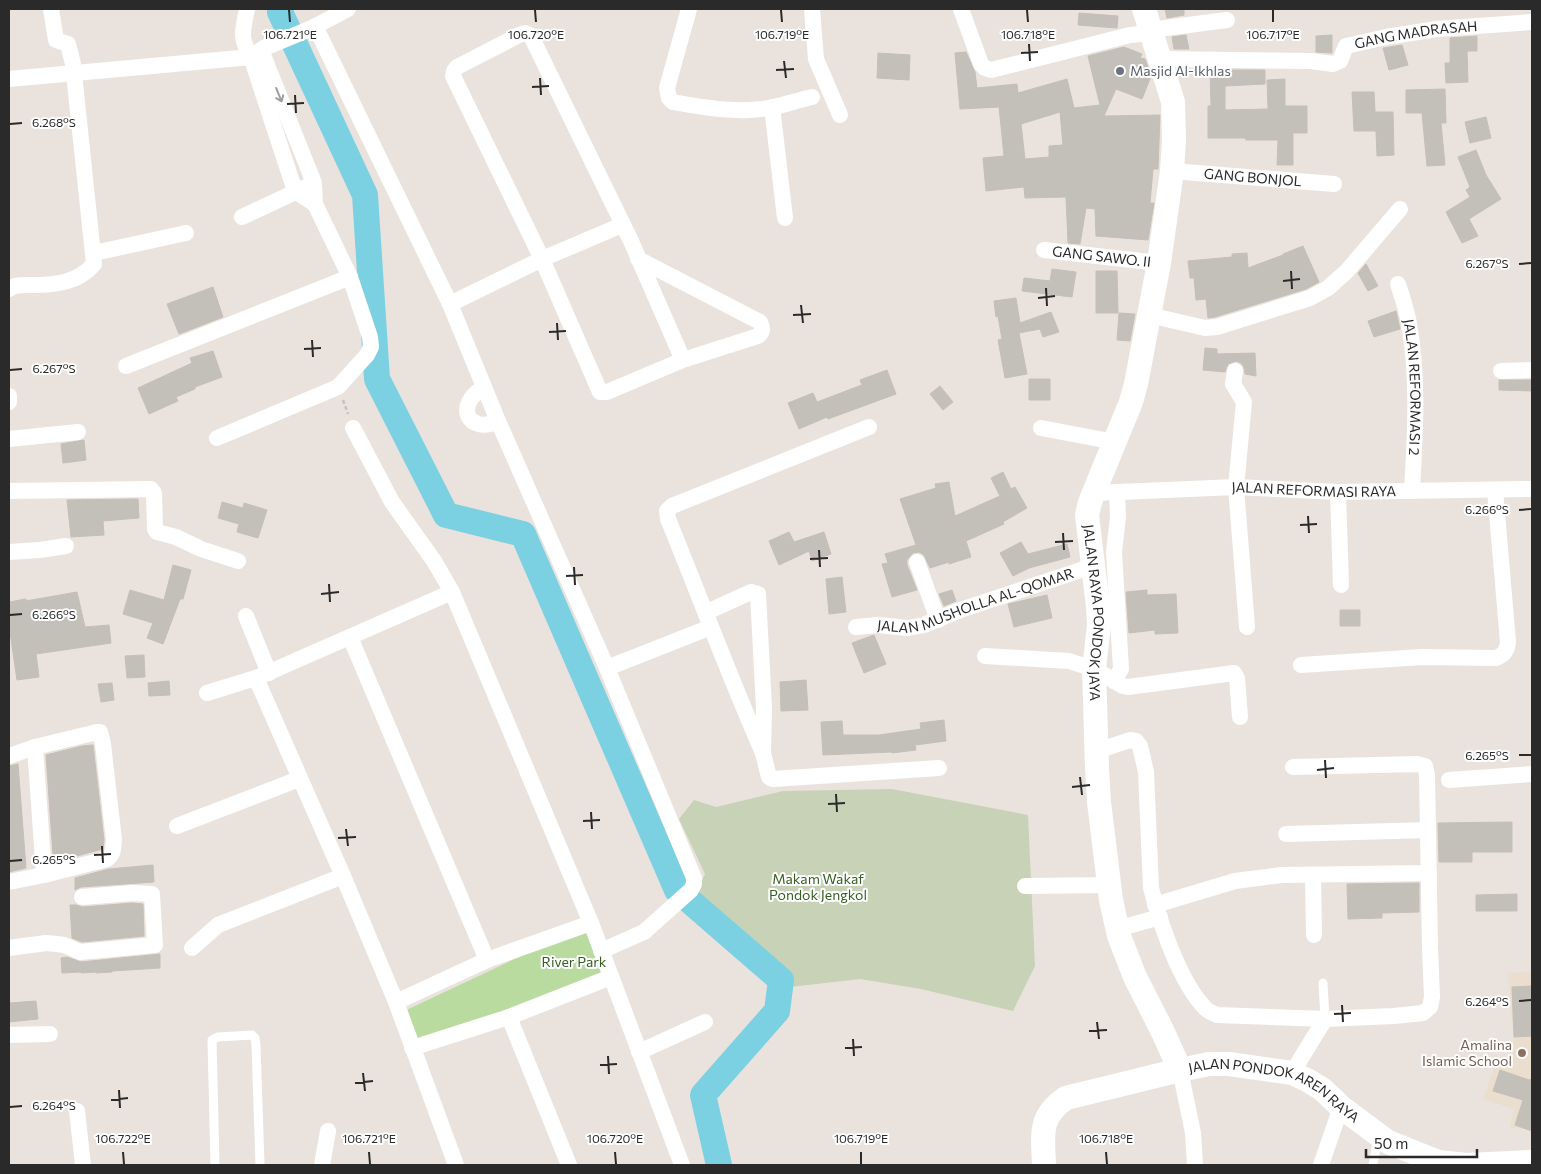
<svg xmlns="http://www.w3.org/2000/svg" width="1541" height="1174" viewBox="0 0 1541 1174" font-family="Commissioner,sans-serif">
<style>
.education{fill:#eadece}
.green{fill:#badb9f}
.cemetery{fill:#c7d2b6}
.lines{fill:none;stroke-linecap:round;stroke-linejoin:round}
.river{stroke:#7bd1e2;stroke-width:26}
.building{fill:#c3bfb9;stroke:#c6bfb7;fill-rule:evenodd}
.path{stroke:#c3c3c3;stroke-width:2.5;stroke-dasharray:4 2.5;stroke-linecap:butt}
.service{stroke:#fff;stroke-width:9}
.minor{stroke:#fff;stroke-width:16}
.secondary{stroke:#fff;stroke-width:24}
.oneway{stroke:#9f9f9f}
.ticks{fill:none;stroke:#2a2a2a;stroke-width:2}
.worship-dot{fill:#6b7280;stroke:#fff;stroke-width:2}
.education-dot{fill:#8d6e63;stroke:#fff;stroke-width:2}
.labels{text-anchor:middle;stroke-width:4;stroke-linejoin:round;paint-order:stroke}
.street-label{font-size:14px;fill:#2a2a2a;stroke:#fff}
.worship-label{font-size:14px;fill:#5b616d;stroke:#fff;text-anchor:start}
.park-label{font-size:14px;fill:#345f21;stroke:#fff}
.education-label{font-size:14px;fill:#785e54;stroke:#fff;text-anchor:end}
.ticks-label{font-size:12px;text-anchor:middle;fill:#2a2a2a;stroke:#fff;stroke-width:4;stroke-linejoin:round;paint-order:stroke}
</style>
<rect width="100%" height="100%" fill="#eae3dd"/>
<path class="education" d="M1532 972V1129L1510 1128 1514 1109 1483 1099 1496 1063 1511 1065 1514 1042 1508 973Z"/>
<path class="green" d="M591 923 611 977 412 1048 400 1013Z"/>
<path class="cemetery" d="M892 789 1028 815 1035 966 1013 1011 921 989 860 979 790 987 688 910 705 874 679 819 694 800 716 807 783 791Z"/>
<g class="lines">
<path class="river" d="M281 9 280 12 365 195 377 379 446 515 523 534 677 890 781 980 777 1011 703 1095 719 1165"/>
</g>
<path class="building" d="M1165 9H1184V15L1167 18Z
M1079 13 1118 16 1117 28 1078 25Z
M1186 35 1189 49H1174L1172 37Z
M1332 35V53L1316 52V36Z
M1477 36V51H1467L1468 82 1446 83 1445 63H1450V38Z
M1402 45 1408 65 1389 70 1383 48Z
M1124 47 1142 54 1140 58 1145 59 1148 67 1147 70 1149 71 1151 76 1142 99 1116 89 1104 116 1160 115 1158 169H1153L1150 203H1154L1148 240 1096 236 1095 209 1086 208 1080 244 1068 243 1066 197 1025 198 1024 187 986 191 983 158 1004 156 999 107 960 109 955 53 966 52 975 72 977 88 1017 84 1018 93 1067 79 1074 108 1100 105 1088 56ZM1060 112 1063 145 1049 146V157L1025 159 1021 124Z
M878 53 910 55 909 80 877 78Z
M1210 70H1265V84L1225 86V110L1268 109 1267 80 1285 79V106H1307V133H1293V165H1277L1278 140H1246L1245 138H1208V106H1211Z
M1445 89 1446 123H1441L1445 165 1427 166 1422 113H1406V90Z
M1352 92H1374L1375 112H1393L1394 155 1377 156 1376 131H1354Z
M1486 117 1491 138 1470 143 1465 122Z
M1476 150 1486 175 1501 199 1469 219 1478 236 1462 243 1446 212 1470 197 1466 190 1470 187 1458 157Z
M1303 246 1319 282 1306 289 1215 317 1208 318 1206 299 1196 300 1194 278H1190L1188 261 1232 257V254L1247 253 1248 268 1283 255V254Z
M1366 264 1378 286 1368 291 1358 273Z
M1052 269 1076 272 1072 297 1022 291 1024 278 1050 281Z
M1096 271H1117L1118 313H1096Z
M213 287 223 317 179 334 167 304Z
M1016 298 1020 323 1051 312 1059 332 1043 337 1040 329 1019 333 1027 374 1005 378 998 340 1002 339 998 316 996 317 994 301Z
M1396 311 1400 329 1374 337 1368 321Z
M1119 313 1135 314 1130 341 1117 340Z
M1205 348 1217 349V354L1255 353 1256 376 1245 374 1244 367 1241 363 1236 361 1228 364 1225 372 1203 370Z
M213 351 222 377 195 387V389L176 397 178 401 149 414 138 388 192 363 190 358Z
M887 370 896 394 828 419 827 417 799 429 788 403 813 393 817 402 862 385 860 380Z
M1029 379H1050V400H1029Z
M1499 380H1532V391L1499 390Z
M940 386 953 402 943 410 930 394Z
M84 440 86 460 63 463 61 444Z
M1003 472 1011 489 1015 487 1027 508 1003 522 1004 524 966 541 971 557 949 564V562L930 568 924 555 919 552 913 553 907 560V565L917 590 892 597 882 564 888 563 885 554 916 545 900 499 936 488 935 484 949 482 955 516 1000 496 991 478Z
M138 499 139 518 103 521 104 535 71 537 67 500Z
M222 502 243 508 244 503 267 510 258 538 237 532 239 524 218 518Z
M789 532 794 542 824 532 831 554 812 561 809 551 779 565 769 541Z
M1021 542 1028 554 1067 544 1070 557 1029 568 1013 576 1000 553Z
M173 565 191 570 183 599H180L163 644 147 638 153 623 123 614 130 590 164 600Z
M842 577 846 612 829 614 826 579Z
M952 590 956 601 944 606 939 594Z
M1147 590V595L1176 594 1178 633 1155 634V630L1129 633 1126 592Z
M77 592 85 627 109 625 111 643 36 654 39 677 17 680 10 632 9 602 26 599V601Z
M1047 595 1052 618 1014 627 1008 604Z
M1340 610H1360V626H1340Z
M874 635 886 664 864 673 852 643Z
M144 655 145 677 127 678 125 656Z
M806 680 808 710 781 711 780 682Z
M169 681 170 695 149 696 148 683Z
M112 683 114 700 101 702 98 684Z
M944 720 946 741 915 745 916 750 892 753V752L823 755 821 722 842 721 843 735H879L921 729 920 723Z
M93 745 104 840 103 849 73 857V854L53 855 46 755 82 746Z
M18 764 26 868 9 872V766Z
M1512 822V852H1472V862H1439L1438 823Z
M153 865 154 882 81 887 75 890V878L109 869Z
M1419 883V912L1382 913V918L1348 919 1347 884Z
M1517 894V911H1476V895Z
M132 903 143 904 144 936 82 942 72 938 70 905H76L83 907Z
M160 954V968L112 971V972L96 973V972L81 973V972L62 973 61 958 67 957 81 962Z
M1532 986V1036L1514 1037 1512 987Z
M36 1001 38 1019 9 1022V1003Z
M1500 1070 1529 1080 1532 1079V1131L1515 1125 1523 1100 1493 1091Z"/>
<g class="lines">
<path class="path" d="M343 400 348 414"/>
<path class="service" d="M1323 983 1325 1019
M215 1165 212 1040 218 1037 252 1035 255 1038 256 1045 260 1165
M1373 1165 1378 1138"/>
<g class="minor">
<path d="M247 9C243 30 239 38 251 57L295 191 315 204"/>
<path d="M689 9 667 88 669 98 673 102C705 108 742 114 774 107 787 104 799 100 812 97"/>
<path d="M812 9 816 59 840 115"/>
<path d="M961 9 981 64 985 68 991 70 1130 35 1151 33"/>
<path d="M315 26 450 304 498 421 607 668 694 878V884L691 890 644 932 601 951"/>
<path d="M1150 30 1227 20"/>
<path id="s1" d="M1160 59 1311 61 1333 64 1340 61 1346 46 1386 37 1437 29 1532 22"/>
<path d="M9 79 251 57 264 48 312 28 348 9"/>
<path d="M772 107 785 218"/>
<path id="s2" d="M1172 171 1334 184"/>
<path d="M242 217 306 187"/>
<path id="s3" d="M1044 250 1159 263"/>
<path d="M94 253 186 233"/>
<path d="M638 259 760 322C763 329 763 332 758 336L683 360 607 392H600L542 259 453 76 454 71 457 67 519 35 525 33 531 36 631 241 683 360"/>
<path id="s4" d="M1398 284C1402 297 1407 310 1409 324 1419 380 1415 435 1412 491"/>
<path d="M9 289C15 284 24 285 32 285 55 285 78 283 94 264L73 64 68 44 56 40 51 9"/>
<path d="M450 304 542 259 622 225"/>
<path d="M1149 315 1205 328 1217 327 1310 298 1328 288 1347 271 1400 209"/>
<path d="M126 366 350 277"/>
<path d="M1235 371 1233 384 1244 402 1236 487 1247 627"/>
<path d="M1501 371 1532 370"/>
<path d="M484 387C453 406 469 435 498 421"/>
<path d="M9 396V402"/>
<path d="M353 428 392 502 434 561 452 592 591 923 682 1165"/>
<path d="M1041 428 1115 442"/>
<path d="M217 438 338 387 367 355 371 347 370 337 350 277 315 204 314 183 261 50"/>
<path d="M9 439 78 432"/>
<path d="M9 491 151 489 154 493 155 529 157 532 176 537 201 549 238 561"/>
<path d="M1338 492 1341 585"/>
<path id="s5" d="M1095 493 1236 487 1338 492 1532 489"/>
<path d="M9 552 40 550 66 546"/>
<path d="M917 562 938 620"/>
<path d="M707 612 751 592 758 594 764 708 763 753 769 777 773 779 939 768"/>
<path d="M246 616 269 673"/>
<path id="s6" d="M856 627 878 625 908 628 924 625 960 610 1093 566"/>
<path d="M350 637 487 960"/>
<path d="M985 656 1069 661 1094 669 1123 686 1128 687 1234 673 1237 678 1240 717"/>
<path d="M1301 665 1422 657 1496 658C1504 655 1507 651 1508 642L1495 490"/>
<path d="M607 668 711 627"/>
<path d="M256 678 343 876 396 1002"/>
<path d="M1114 681 1121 669 1114 552 1118 517 1117 492"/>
<path d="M207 693 256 678 452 592"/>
<path d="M35 747 44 875"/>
<path d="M1097 751 1130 740 1136 741 1140 746 1146 772 1151 888C1160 923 1179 980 1204 1007 1207 1011 1212 1013 1217 1015L1325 1019"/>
<path d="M763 753C729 676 700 597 668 519L667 511 672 506 869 427"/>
<path d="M9 756 35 747 97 732H100L103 744 114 840C113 848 114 854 107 859L44 875 9 882"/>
<path d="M1449 780 1532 774"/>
<path d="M177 826 299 779"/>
<path d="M1286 834 1428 830"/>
<path d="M1313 875 1314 935"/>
<path d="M1025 886 1109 885"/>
<path d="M1155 905 1235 881 1282 875 1429 873"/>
<path d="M1117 929 1160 917"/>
<path d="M9 948 46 943 57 944 64 945 80 952 155 945 152 894 132 893 82 897"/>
<path d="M192 948 218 925 343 876"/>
<path d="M509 1017 569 1165"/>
<path d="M9 1035 50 1034"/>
<path d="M412 1048 509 1017 611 977"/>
<path d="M639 1052 705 1022"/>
<path d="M1180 1070 1193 1133 1195 1165"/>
<path d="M1292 1073 1325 1019 1394 1016 1423 1013 1430 1007 1432 997 1430 948 1427 775 1425 766 1417 764 1293 767"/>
<path d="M77 1111 83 1165"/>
<path d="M322 1165 328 1131"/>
<path d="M456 1165 396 1002 487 960 591 923"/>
<path d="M1321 1165 1341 1107"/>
</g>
<g class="secondary">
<path id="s7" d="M1144 9 1173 102 1174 140 1172 171 1159 263 1136 384 1131 402 1090 502 1087 515 1098 607 1099 625 1094 669 1097 768 1099 802 1111 900 1119 936 1135 977 1162 1030 1180 1070"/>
<path id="s8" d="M1044 1165C1043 1135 1038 1117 1066 1098L1180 1070 1209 1064H1229L1292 1073 1307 1080 1322 1089 1341 1107 1388 1142 1438 1162 1467 1165 1532 1162"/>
</g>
</g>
<defs><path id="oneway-shaft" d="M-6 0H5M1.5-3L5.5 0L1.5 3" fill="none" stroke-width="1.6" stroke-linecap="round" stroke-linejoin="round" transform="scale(1.25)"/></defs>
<use class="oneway" href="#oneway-shaft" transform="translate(279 95) rotate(68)"/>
<path class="ticks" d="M289 10 290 22M535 10 536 22M781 10 782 22M1027 10 1028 22M1273 10V22M1029 44 1030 61M1021 53 1038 52M784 61 786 78M776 70 794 69M540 78 541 95M532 87 549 86M295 95 296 113M287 104 304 103M10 124 22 123M1519 264 1531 263M1291 271 1292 289M1283 281 1300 279M1046 288 1047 306M1038 298 1055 296M801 305 803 323M793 315 811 314M557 323 558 340M549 332 566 331M312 340 313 357M304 349 321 348M10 370 22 369M1519 510 1531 509M1308 516 1309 533M1300 525 1317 524M1063 533 1064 550M1055 542 1073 541M819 550 820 567M810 559 828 558M574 567 575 585M566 576 583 575M329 584 330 602M321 594 339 592M10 615 22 614M1519 755H1531M1325 760 1326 778M1317 770 1334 768M1080 777 1082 795M1072 787 1090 785M836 794 837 812M828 804 845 803M591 812 592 829M583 821 600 820M346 829 348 846M338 838 356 837M102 846 103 863M94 855 111 854M10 861 22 860M1519 1001 1531 1000M1342 1005 1343 1022M1334 1014 1351 1013M1097 1022 1099 1039M1089 1031 1107 1030M853 1039 854 1056M845 1048 862 1047M608 1056 609 1074M600 1065 617 1064M363 1073 365 1091M355 1083 373 1081M119 1090 120 1108M111 1100 128 1098M10 1107 22 1106M123 1152 124 1164M369 1152 370 1164M615 1152 616 1164M861 1152V1164M1106 1152 1107 1164"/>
<circle class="worship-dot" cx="1120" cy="71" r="5"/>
<circle class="education-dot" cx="1522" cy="1053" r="5"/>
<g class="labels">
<g class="street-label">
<text dy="5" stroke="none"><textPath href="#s1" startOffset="268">GANG MADRASAH</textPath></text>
<text dy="5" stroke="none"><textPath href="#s2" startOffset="81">GANG BONJOL</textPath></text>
<text dy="5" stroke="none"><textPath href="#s3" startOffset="58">GANG SAWO. II</textPath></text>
<text dy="5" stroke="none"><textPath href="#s4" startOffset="105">JALAN REFORMASI 2</textPath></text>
<text dy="5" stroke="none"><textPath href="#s5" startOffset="219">JALAN REFORMASI RAYA</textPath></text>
<text dy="5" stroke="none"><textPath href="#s6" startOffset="124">JALAN MUSHOLLA AL-QOMAR</textPath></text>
<text dy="5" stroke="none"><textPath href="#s7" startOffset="621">JALAN RAYA PONDOK JAYA</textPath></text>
<text dy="5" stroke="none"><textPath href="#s8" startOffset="294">JALAN PONDOK AREN RAYA</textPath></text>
</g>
<g class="worship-label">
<text x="1130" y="76">Masjid Al-Ikhlas</text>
</g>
<g class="park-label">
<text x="818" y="884">Makam Wakaf<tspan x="818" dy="16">Pondok Jengkol</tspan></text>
<text x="574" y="967">River Park</text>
</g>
<g class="education-label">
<text x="1512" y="1050">Amalina<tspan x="1512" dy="16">Islamic School</tspan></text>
</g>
</g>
<g class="ticks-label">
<text x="290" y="39">106.721°E</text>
<text x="536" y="39">106.720°E</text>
<text x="782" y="39">106.719°E</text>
<text x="1028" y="39">106.718°E</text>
<text x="1273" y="39">106.717°E</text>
<text x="54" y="127">6.268°S</text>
<text x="1487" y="268">6.267°S</text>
<text x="54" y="373">6.267°S</text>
<text x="1487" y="514">6.266°S</text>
<text x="54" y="619">6.266°S</text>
<text x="1487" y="760">6.265°S</text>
<text x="54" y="864">6.265°S</text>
<text x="1487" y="1006">6.264°S</text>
<text x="54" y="1110">6.264°S</text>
<text x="123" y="1143">106.722°E</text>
<text x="369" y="1143">106.721°E</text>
<text x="615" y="1143">106.720°E</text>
<text x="861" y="1143">106.719°E</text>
<text x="1106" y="1143">106.718°E</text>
</g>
<rect width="1541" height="1174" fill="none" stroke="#2a2a2a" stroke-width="20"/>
<path d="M1366 1149v8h111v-8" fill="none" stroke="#2a2a2a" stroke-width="2.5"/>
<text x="1374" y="1149" font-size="15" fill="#2a2a2a" stroke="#ffffff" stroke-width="4" paint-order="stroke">50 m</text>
</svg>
